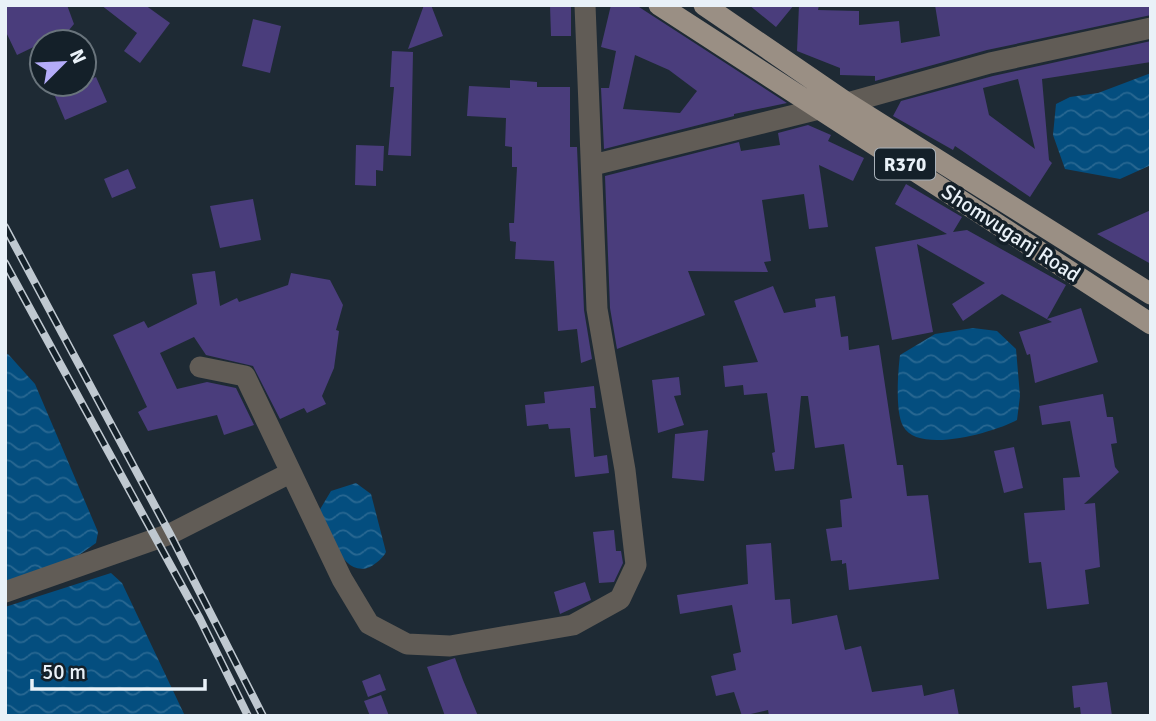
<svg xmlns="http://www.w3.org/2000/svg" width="1156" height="721" viewBox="0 0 1156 721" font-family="Signika,sans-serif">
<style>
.water{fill:url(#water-waves)}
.building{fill:#4a3d7c;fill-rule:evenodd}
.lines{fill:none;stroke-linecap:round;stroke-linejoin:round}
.street{stroke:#615c56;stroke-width:21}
.primary{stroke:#9a8f84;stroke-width:21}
.rail-casing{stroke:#bfc8d0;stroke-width:8}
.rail{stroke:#142029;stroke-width:5;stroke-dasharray:16;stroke-linecap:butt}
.labels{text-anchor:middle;stroke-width:7;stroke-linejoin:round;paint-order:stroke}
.shield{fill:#142029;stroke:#a9b2ba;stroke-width:2}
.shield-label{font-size:19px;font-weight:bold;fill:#e9f1f8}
.street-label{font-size:21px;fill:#e9f1f8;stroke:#142029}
</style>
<defs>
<pattern id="water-waves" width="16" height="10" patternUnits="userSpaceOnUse" patternTransform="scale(1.75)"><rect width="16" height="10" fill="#044e7f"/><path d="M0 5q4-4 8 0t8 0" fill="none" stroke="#296892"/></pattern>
</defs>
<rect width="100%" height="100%" fill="#1e2a34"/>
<path class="water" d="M1151 73V165L1120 179 1065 169 1053 135 1056 104 1070 97 1098 93Z
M973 328 997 331 1016 349 1020 396 1017 420C995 432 918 455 903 426 895 412 898 371 900 355L935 334Z
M8 354 35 384 98 532 96 543 79 555 5 583V355Z
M356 483 371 494 386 552C383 558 377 563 370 567 342 579 329 529 319 511L331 491Z
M111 573 122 583 185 716H5V607Z"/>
<path class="building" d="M5 5H67L74 24 69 30 17 55 5 30Z
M101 5H145L170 23 140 63 124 51 137 33Z
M424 5H431L443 36 408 49Z
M550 5H571V36H551Z
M611 5 639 7 787 103 734 114V116L604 149 601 88H609L616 51 601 47ZM635 55 669 70 697 91 680 113 623 109Z
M749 5H794L776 27Z
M799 5H819L818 10 859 11V25L899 21 901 43 940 36 935 5H1151V15L987 50 875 81V76L840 75V68L797 51Z
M253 19 281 26 270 73 242 66Z
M1151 41V62L1042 79 1049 160 1052 163 1030 197 955 146 953 150 893 116 901 101 993 76ZM1018 79 1035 149 989 115 983 88Z
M392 51 413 52 411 156 388 155 394 87H390Z
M96 77 107 102 65 120 54 94Z
M510 80 537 82V87H570V147H577L584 310 592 359 581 363 577 329 558 331 554 261 515 259 516 242 510 241 509 223H514L517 167H512V147L505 146 506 118 467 116 469 86 510 88Z
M808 125 831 135 828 141 864 158 853 181 819 165 828 227 809 229 804 194 762 200 771 261 764 262 768 272 688 271 705 315 617 349 610 308 605 176 739 142 741 151 780 145 778 133Z
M356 145 384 146 383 171 376 170V186L355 185Z
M128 169 136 188 112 198 104 179Z
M906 184 962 217 953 232 967 230 1066 285 1047 319 1081 308 1098 362 1035 383 1030 354 1027 355 1019 332 1052 322 1002 294 963 321 952 304 985 283 917 244 933 332 892 340 875 247 947 234 895 204Z
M253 199 261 240 220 248 210 206Z
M1151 210V264L1097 234Z
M215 271 220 306 237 298 239 302 288 285 291 273 330 280 343 305 336 330 339 331 334 368 322 396 326 404 307 413 304 408 280 419 253 366 206 355 194 337 160 353 177 389 207 382 236 388 254 425 224 435 217 415 148 431 138 412 147 407 113 335 144 321 148 328 197 304 192 274Z
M773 286 784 313 816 307 815 299 835 296 841 337 848 336 849 350 879 345 897 465H903L907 496 928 495 939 579 849 590 846 563 842 564V560L831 561 826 529 842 527 840 500 852 498 844 444 815 448 808 396H801L794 469 775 471 772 453 775 452 767 393 744 395 743 385 725 387 723 366 758 362 734 301Z
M679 377 681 395 674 396 684 425 658 433 652 380Z
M594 386 596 408H590L594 457 607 455 609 473 575 477 570 428 549 429 548 424 527 426 525 405 545 403 544 392Z
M1103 394 1107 417H1113L1117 443 1111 444 1115 467 1119 472 1084 504 1095 503 1100 567 1085 570 1089 604 1047 609 1041 562 1029 563 1024 513 1065 510 1063 478 1080 477 1070 421 1042 425 1039 406Z
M708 430 704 481 672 478 675 434Z
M1014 447 1023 488 1004 493 994 451Z
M614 530 616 551H621L623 563 614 582 599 583 593 532Z
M771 543 775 600 790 599 792 624 837 615 845 650 861 646 872 692 922 685 924 696 954 689 959 716H769L768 710 742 716 734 692 716 696 711 676 736 670 733 654 741 652 732 605 680 614 677 595 748 584 746 545Z
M585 582 591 600 560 614 554 592Z
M455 658 463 680 478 716H445L427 667Z
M380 674 386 690 368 697 362 681Z
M1107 682 1112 716H1081L1080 707 1074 708 1072 686Z
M381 695 389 716H370L364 701Z"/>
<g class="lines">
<path class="street" d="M847 103 990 63 1151 28
M593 165 819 109
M200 367 245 376 342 579 369 624 407 644 450 646 573 625 620 599 636 565 625 470 597 309 585 5
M5 592 170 534 290 473"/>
<path class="primary" d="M659 5 1151 324
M704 5 847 103 1151 294"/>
<defs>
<path id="rail" d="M5 227 170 534 263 716
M5 263 200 619 248 716"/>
</defs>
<use href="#rail" class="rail-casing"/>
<use href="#rail" class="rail"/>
</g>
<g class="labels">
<rect class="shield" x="875" y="148.5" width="60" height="31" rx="5"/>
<g class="shield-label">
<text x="905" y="171">R370</text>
</g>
<g class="street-label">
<text transform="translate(1011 233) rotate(33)" y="7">Shomvuganj Road</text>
</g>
</g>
<rect width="1156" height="721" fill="none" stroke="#e9f1f8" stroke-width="14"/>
<g transform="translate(63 63) rotate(66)"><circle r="33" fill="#142029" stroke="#69747c" stroke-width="2"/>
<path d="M0-5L12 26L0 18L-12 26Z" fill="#b4acf9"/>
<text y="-10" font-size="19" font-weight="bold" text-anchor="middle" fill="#e9f1f8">N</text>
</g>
<path d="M32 679v10h173v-10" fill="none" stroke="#e9f1f8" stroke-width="3.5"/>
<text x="42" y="679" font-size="21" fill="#e9f1f8" stroke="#142029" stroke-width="5" paint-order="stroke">50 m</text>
</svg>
